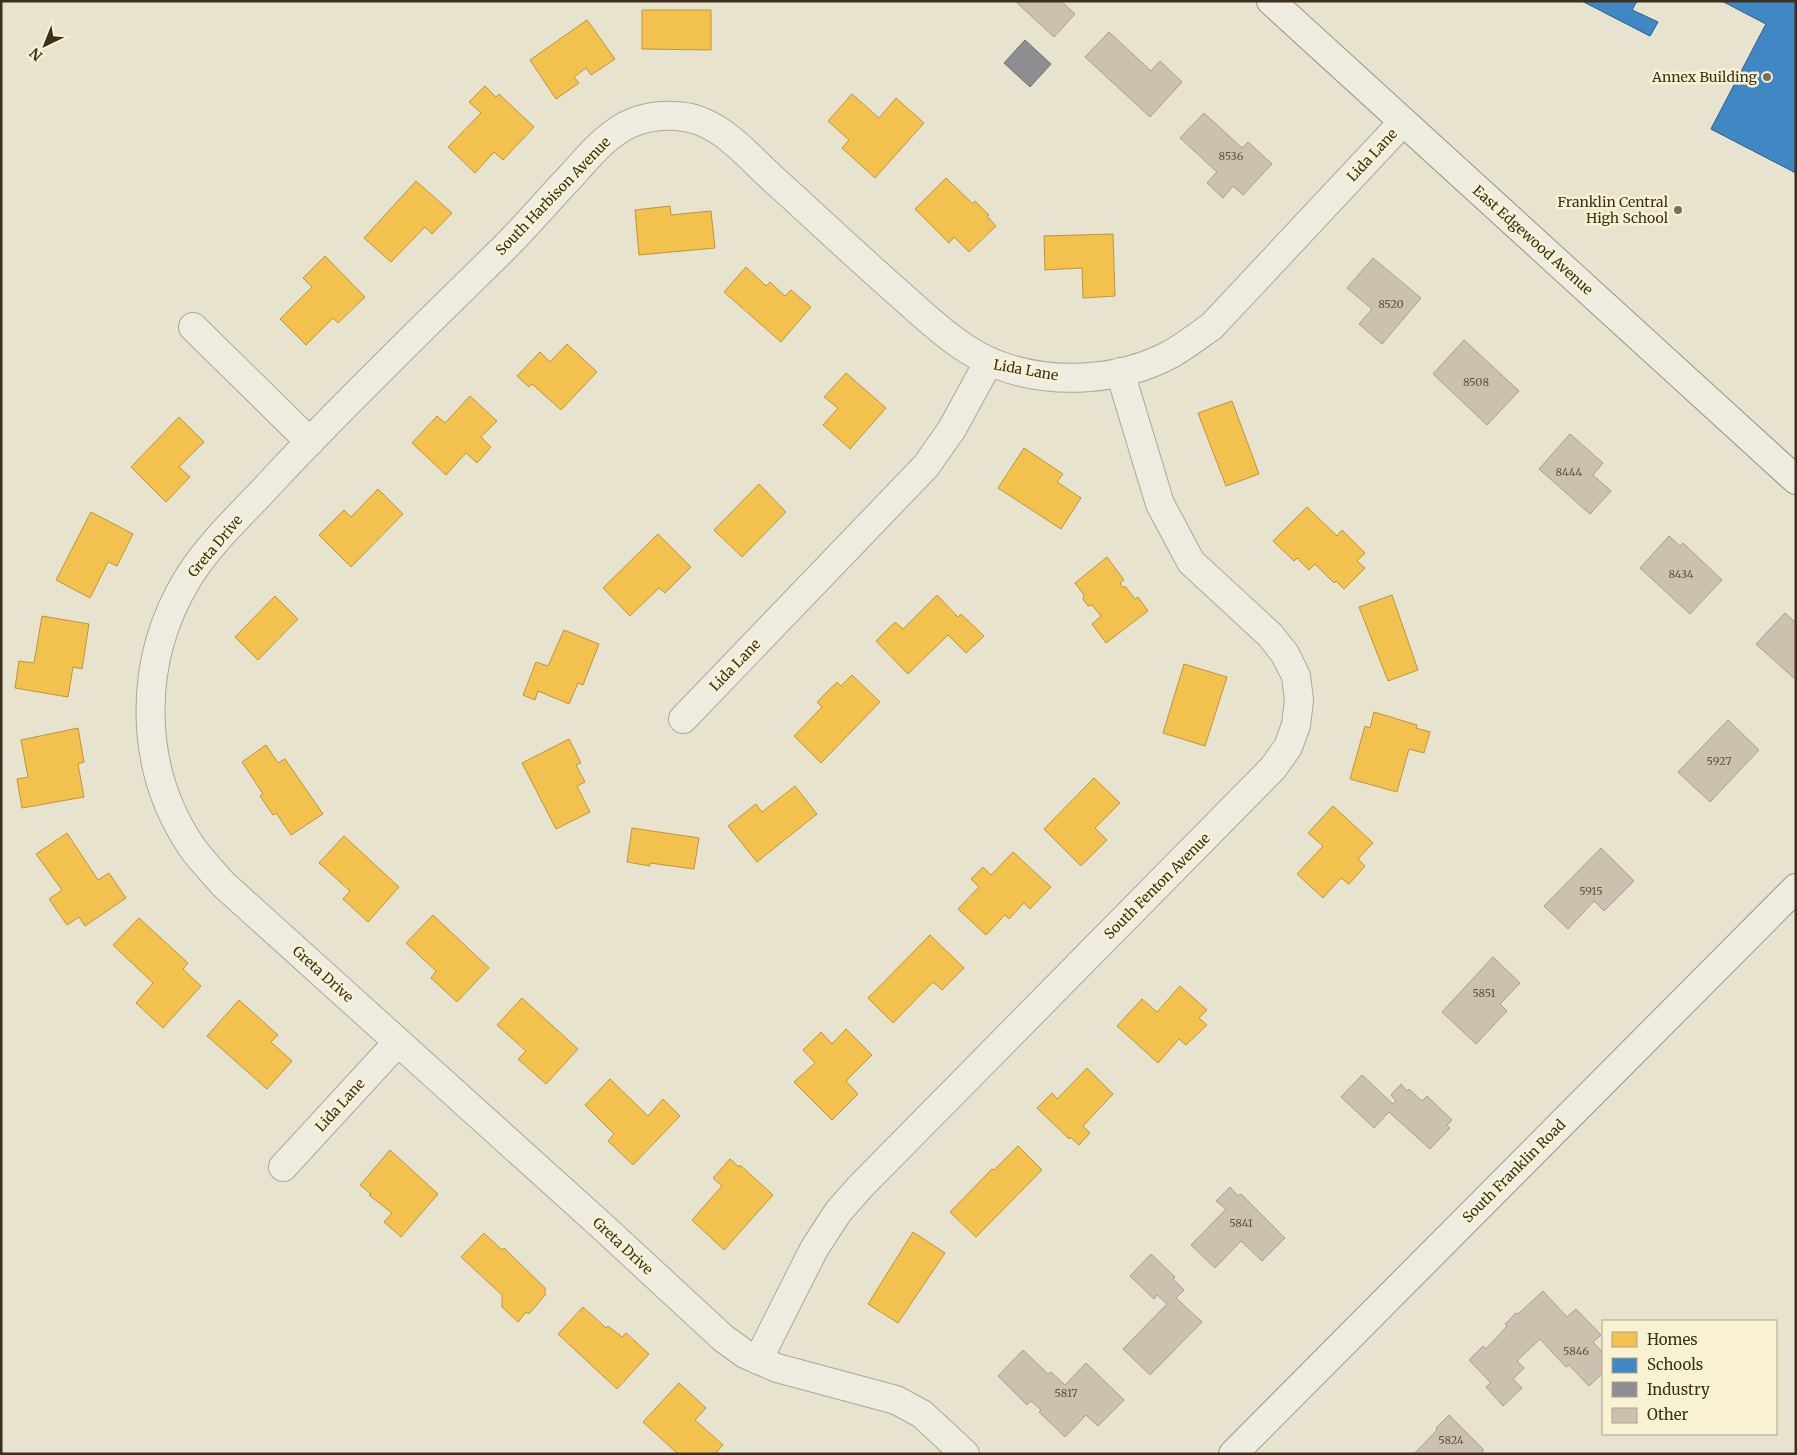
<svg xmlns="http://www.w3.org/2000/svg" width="1797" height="1455" viewBox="0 0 1797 1455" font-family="Merriweather,serif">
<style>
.homes{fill:#f2c14e;stroke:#bb963f}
.schools{fill:#3f88c5;stroke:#3e6e93}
.industry{fill:#8d8d92;stroke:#75716f}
.building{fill:#ccc1ae;stroke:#a89e8d}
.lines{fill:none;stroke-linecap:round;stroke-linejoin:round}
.street-casing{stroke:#ada797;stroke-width:30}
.secondary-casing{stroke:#9d9786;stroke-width:30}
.street{stroke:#eeece0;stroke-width:28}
.secondary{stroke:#eeece0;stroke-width:28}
.poi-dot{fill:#786f5b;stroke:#f8f2d3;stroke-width:2}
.labels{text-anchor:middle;stroke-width:5;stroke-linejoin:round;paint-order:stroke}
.number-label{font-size:11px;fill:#605441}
.poi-label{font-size:14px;fill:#3c301d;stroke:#f8f2d3;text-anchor:end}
.street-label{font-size:14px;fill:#3c301d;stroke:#f8f2d3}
</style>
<rect width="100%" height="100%" fill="#e8e3ce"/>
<path class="homes" d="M642 10H711V50L642 49Z
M587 20 615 59 591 75 586 68 574 77 579 83 556 99 530 60Z
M485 86 496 97 499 94 534 127 503 160 494 152 475 173 448 147 481 113 469 102Z
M852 94 879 118 896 98 924 123 875 178 842 148 849 140 828 121Z
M946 178 973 204 975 201 989 215 987 216 996 226 969 252 954 237 949 243 915 209Z
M416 181 452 213 432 234 425 227 391 262 364 238Z
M670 206 671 215 711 211 715 248 639 255 635 210Z
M1113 234 1115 296 1083 298 1082 268 1045 270 1044 236Z
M325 256 365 297 338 323 333 318 306 345 280 319 312 287 303 278Z
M746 267 766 286 770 282 785 296 791 290 811 307 781 342 724 292Z
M567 344 597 372 561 410 532 384 529 387 517 376 540 352 550 362Z
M846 373 886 408 850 449 823 425 838 408 824 397Z
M470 396 497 421 481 437 491 447 477 463 466 453 446 475 412 443 437 416 445 423Z
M1232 401 1259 474 1226 486 1198 413Z
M179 417 204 442 179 467 190 477 166 502 131 467Z
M1024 448 1063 474 1057 482 1081 498 1061 529 998 488Z
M759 484 786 512 742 557 714 530Z
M378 489 403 514 351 567 319 535 344 510 351 517Z
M1307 507 1337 536 1342 530 1365 553 1357 561 1365 568 1344 589 1336 581 1334 583 1315 564 1309 570 1297 558 1294 561 1273 541Z
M91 512 133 534 117 566 108 562 90 598 56 580Z
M658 534 691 567 665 593 659 588 630 616 603 588Z
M1107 557 1124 580 1120 583 1123 588 1125 586 1135 599 1138 597 1148 611 1106 643 1092 624 1101 616 1092 605 1088 606 1083 599 1084 595 1075 583Z
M937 595 958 617 961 614 984 636 966 653 948 635 908 674 876 641 895 622 903 629Z
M1392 595 1418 670 1388 681 1359 607Z
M275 596 298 619 258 660 235 637Z
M42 616 89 624 82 669 73 667 68 697 15 688 19 661 34 663Z
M564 630 599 644 583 685 578 683 569 704 538 691 535 700 523 695 536 662 548 666Z
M1184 664 1227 677 1205 746 1163 733Z
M852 675 880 702 821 763 794 736 822 707 817 702 837 682 841 686Z
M1374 712 1417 725 1416 728 1430 732 1424 753 1409 749 1397 792 1350 779 1365 726 1370 728Z
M78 728 84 762 78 764 84 797 22 808 17 779 28 777 21 740Z
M569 739 581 763 576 765 585 782 577 786 590 812 556 829 522 763Z
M266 745 278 763 285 759 323 814 291 835 276 813 273 815 260 796 263 794 242 762Z
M1094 778 1120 803 1095 828 1107 840 1081 866 1044 829Z
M795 786 817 814 757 862 728 826 756 804 762 812Z
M1333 806 1373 843 1358 859 1365 866 1349 884 1341 878 1323 898 1297 874 1323 846 1308 833Z
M632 828 699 838 694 869 650 863V866L627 862Z
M67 833 98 880 109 873 126 898 85 926 79 917 67 925 49 899 62 890 36 854Z
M344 836 399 887 368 922 343 899 350 891 319 863Z
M1013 852 1051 887 1030 909 1024 903 1009 919 1005 915 986 935 958 909 979 887 971 879 983 867 991 875Z
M433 915 489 968 457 1002 431 978 436 971 406 943Z
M139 918 188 963 183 969 201 986 163 1028 136 1003 153 983 113 945Z
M930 935 964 968 942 990 933 982 893 1023 868 998Z
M1180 986 1207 1010 1199 1018 1207 1025 1186 1045 1179 1039 1158 1063 1117 1026 1142 999 1157 1012Z
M522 998 578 1049 546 1084 518 1059 526 1051 497 1025Z
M239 1000 278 1035 271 1042 292 1061 267 1089 207 1036Z
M846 1029 872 1055 846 1081 858 1094 832 1120 794 1082 815 1063 803 1050 821 1032 832 1044Z
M1087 1068 1113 1094 1083 1126 1090 1133 1079 1145 1070 1137 1069 1139 1037 1108 1052 1093 1057 1099Z
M610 1079 648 1116 663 1099 680 1116 633 1165 608 1141 614 1134 585 1105Z
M1018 1146 1042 1170 976 1237 950 1212 992 1169 994 1170Z
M390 1150 438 1194 401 1237 384 1222 392 1213 369 1195 371 1194 360 1185Z
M730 1159 739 1167 740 1165 773 1195 724 1250 692 1220 722 1186 713 1178Z
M913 1232 945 1253 898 1323 868 1304Z
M484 1233 502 1250 504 1248 546 1289 544 1292 546 1294 529 1314 526 1312 518 1322 502 1307V1295L461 1257Z
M583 1307 606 1328 608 1326 622 1337 626 1333 649 1354 617 1389 558 1334Z
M679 1383 706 1408 695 1420 723 1445 715 1454H678L643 1422Z"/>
<path class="schools" d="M1582 1H1637L1632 10 1658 22 1650 36Z
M1582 1H1637L1632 10 1658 22 1650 36Z
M1722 1H1796V173L1711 129 1766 24Z
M1722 1H1796V173L1711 129 1766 24Z"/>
<path class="industry" d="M1025 40 1051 64 1030 87 1004 63Z"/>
<path class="building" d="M1015 1H1061L1075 14 1054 37Z
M1109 32 1151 71 1160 61 1182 82 1150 117 1085 57Z
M1204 113 1242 148 1248 142 1272 164 1243 195 1233 186 1223 198 1207 183 1217 172 1180 138Z
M1373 258 1421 298 1382 344 1359 324 1372 309 1347 288Z
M1464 340 1519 391 1487 425 1433 374Z
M1570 434 1603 463 1593 475 1611 491 1590 514 1539 469Z
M1669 536 1680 546 1683 543 1722 580 1690 614 1640 568Z
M1785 613 1796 623V680L1756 644Z
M1728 720 1759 750 1710 802 1678 772Z
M1601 848 1634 881 1604 911 1594 901 1568 929 1544 906Z
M1493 957 1520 983 1500 1004 1507 1011 1476 1044 1442 1012Z
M1362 1075 1393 1104 1396 1101 1391 1095 1401 1084 1407 1091 1409 1089 1422 1101 1427 1096 1452 1120 1447 1125 1450 1128 1430 1149 1389 1112 1374 1128 1341 1097Z
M1230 1187 1238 1196 1241 1194 1285 1238 1262 1261 1241 1241 1215 1268 1191 1245 1226 1209 1216 1201Z
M1151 1254 1175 1277 1173 1279 1184 1290 1176 1298 1202 1322 1150 1375 1123 1349 1167 1304 1157 1295 1154 1299 1130 1276Z
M1543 1291 1567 1317 1576 1309 1601 1335 1593 1342 1603 1353V1373L1589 1386 1569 1365 1566 1367 1540 1339 1517 1361 1524 1368 1513 1379 1522 1388 1503 1406 1486 1387 1491 1383 1469 1360 1483 1346 1486 1349 1507 1326 1505 1324 1516 1313 1518 1314Z
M1023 1350 1048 1374 1051 1372 1065 1385 1086 1363 1124 1400 1098 1426 1086 1415 1065 1437 1039 1412 1041 1410 1031 1401 1027 1405 998 1376Z
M1449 1415 1484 1450 1480 1454H1414L1437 1430 1436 1428Z"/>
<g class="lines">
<defs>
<path id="street" d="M193 327 310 442
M683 719 926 466 952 429 989 361
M283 1167 398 1042
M758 1360 814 1249 838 1212 860 1187 1273 768 1288 747 1296 725 1299 700 1296 676 1285 654 1270 635 1191 562 1160 504 1120 372
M965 1454 922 1414 896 1400 777 1368 745 1354 723 1338 603 1227 223 884C212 871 200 859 191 846 137 765 138 660 188 578 211 541 246 510 275 478 347 401 423 328 498 254 524 229 547 201 572 175 585 161 597 145 613 134 631 120 653 115 675 116 716 117 743 151 771 177 812 214 852 252 894 289 925 316 961 353 1001 366 1054 385 1121 381 1171 354 1185 346 1198 336 1212 326L1403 122"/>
<path id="secondary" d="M1271 1 1796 480
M1233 1454 1796 888"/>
</defs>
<use href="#street" class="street-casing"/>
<use href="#secondary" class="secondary-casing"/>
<use href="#street" class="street"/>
<use href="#secondary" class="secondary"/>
</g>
<g class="poi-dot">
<circle cx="1767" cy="77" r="5"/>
<circle cx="1678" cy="210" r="5"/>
</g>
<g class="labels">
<g class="number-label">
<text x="1231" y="160">8536</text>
<text x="1391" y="308">8520</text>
<text x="1476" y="386">8508</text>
<text x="1569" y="476">8444</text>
<text x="1681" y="578">8434</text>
<text x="1719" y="765">5927</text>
<text x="1591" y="895">5915</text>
<text x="1484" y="997">5851</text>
<text x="1241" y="1227">5841</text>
<text x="1576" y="1355">5846</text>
<text x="1066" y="1397">5817</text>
<text x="1451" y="1444">5824</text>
</g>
<g class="poi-label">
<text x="1757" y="82">Annex Building</text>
<text x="1668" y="207">Franklin Central<tspan x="1668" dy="16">High School</tspan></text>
</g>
<g class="street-label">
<text transform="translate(1372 155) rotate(-47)" y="5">Lida Lane</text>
<text transform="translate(553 196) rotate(-46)" y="5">South Harbison Avenue</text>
<text transform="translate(1533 240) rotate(42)" y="5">East Edgewood Avenue</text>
<text transform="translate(1026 370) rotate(10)" y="5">Lida Lane</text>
<text transform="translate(215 546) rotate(-50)" y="5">Greta Drive</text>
<text transform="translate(735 665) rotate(-46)" y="5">Lida Lane</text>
<text transform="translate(1157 886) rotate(-45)" y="5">South Fenton Avenue</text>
<text transform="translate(323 974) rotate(42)" y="5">Greta Drive</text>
<text transform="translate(340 1105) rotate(-48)" y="5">Lida Lane</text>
<text transform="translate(1514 1171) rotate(-45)" y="5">South Franklin Road</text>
<text transform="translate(623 1246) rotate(43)" y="5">Greta Drive</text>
</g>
</g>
<rect width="1797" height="1455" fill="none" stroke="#3c301d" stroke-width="5"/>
<rect x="1602" y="1320" width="175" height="115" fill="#f8f2d3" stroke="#ada48a"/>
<rect x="1612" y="1332" width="25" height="15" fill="#f2c14e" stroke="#ada48a"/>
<text x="1647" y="1345" font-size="15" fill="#3c301d">Homes</text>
<rect x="1612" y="1358" width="25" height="15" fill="#3f88c5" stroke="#ada48a"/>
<text x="1647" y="1370" font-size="15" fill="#3c301d">Schools</text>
<rect x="1612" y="1382" width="25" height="15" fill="#8d8d92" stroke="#ada48a"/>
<text x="1647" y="1395" font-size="15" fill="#3c301d">Industry</text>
<rect x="1612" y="1408" width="25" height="15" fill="#ccc1ae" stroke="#ada48a"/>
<text x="1647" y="1420" font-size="15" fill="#3c301d">Other</text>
<g transform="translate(45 45) rotate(223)" stroke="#f8f2d3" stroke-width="4" paint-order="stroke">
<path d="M0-4L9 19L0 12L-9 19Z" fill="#3c301d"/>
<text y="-8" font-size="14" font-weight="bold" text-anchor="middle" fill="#3c301d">N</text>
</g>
</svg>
